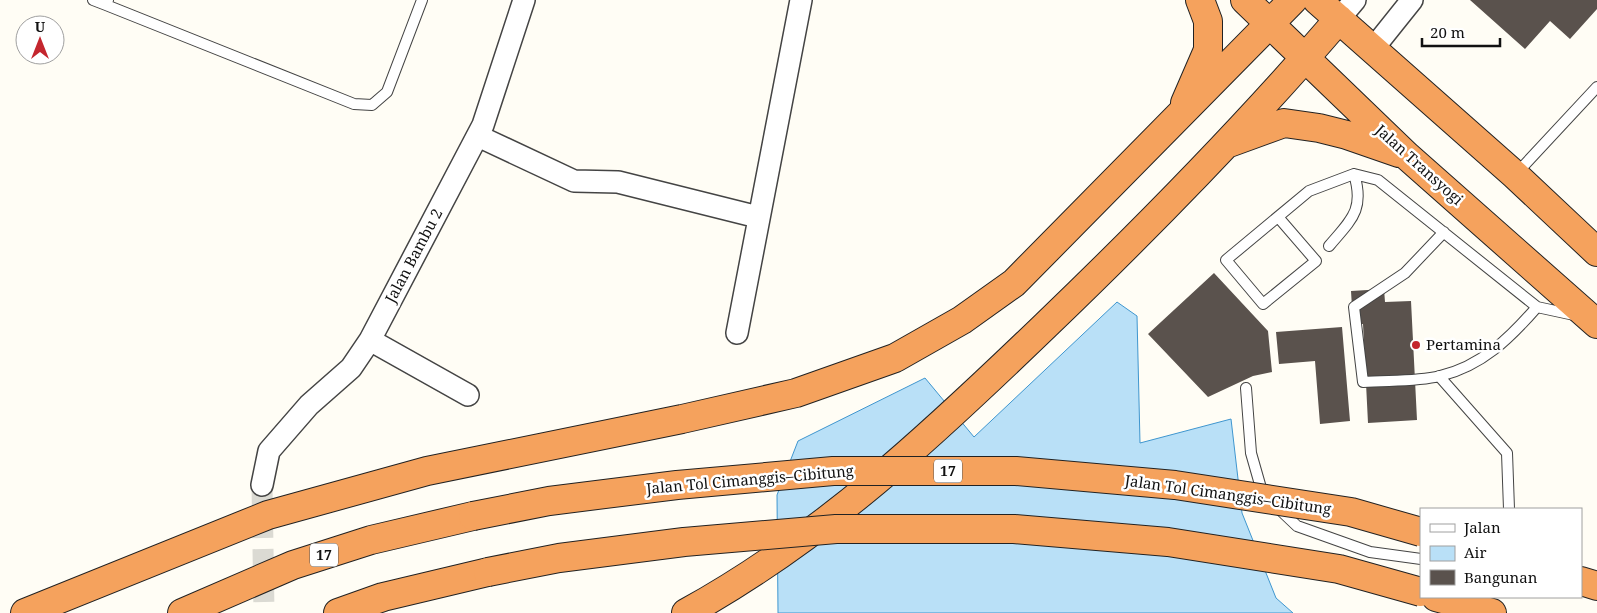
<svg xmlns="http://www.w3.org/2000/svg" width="1597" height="613" viewBox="0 0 1597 613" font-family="'Noto Serif',serif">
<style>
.water{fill:#b9e0f7;stroke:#3f96cf}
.building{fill:#5a524d}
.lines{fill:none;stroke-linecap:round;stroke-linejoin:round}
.street-tunnel{stroke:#dbdad3;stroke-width:21;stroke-dasharray:21 11;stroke-linecap:butt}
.lane-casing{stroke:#444;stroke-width:12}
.street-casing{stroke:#444;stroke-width:24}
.highway-casing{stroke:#222;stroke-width:30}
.lane{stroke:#fff;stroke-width:10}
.street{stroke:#fff;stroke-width:21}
.highway{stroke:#f5a25d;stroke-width:28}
.highway-bridge-casing{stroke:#222;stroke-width:30;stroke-linecap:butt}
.highway-bridge{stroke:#f5a25d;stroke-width:28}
.poi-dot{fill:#c4262e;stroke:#fff;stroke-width:2}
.labels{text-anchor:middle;stroke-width:5;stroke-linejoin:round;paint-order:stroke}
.shield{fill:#fff;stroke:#585858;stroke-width:1}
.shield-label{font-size:14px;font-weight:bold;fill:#111}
.street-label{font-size:15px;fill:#111;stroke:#fff}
.poi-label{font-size:15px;fill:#111;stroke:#fff;text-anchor:start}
</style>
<rect width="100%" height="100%" fill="#fffdf5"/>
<path class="water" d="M1117 302 1137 316 1140 443 1231 419 1242 513 1276 598 1293 613H778L777 495 798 441 925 378 974 437Z"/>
<path class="building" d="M1470 0H1597V9L1570 39 1550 21 1525 49Z
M1214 273 1268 331 1272 372 1253 376 1208 397 1148 334Z
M1384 289 1385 302 1411 301 1417 420 1368 423 1363 324H1353L1351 291Z
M1342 327 1350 421 1320 424 1315 361 1279 364 1276 332Z"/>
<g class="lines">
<path class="street-tunnel" d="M262 485 264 613"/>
<defs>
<path id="lane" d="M93 0 106 5
M108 0 106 5 354 104 372 105 387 92 422 0
M1516 174 1597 87
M1278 217 1316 261 1263 304 1226 260 1309 191 1354 174 1378 180 1537 307 1574 315
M1444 232 1405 273 1354 307 1363 382C1388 380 1416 382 1440 376 1482 366 1510 338 1537 307
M1329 246C1351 220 1365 210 1354 174
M1439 376 1507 453 1509 509
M1246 388 1251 453 1263 495
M1278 508 1297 526 1370 552 1421 559"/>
<path id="street" d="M1339 19 1355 0
M1372 50 1412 0
M478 136 574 181 618 182 758 217
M737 333 801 0
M370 340 468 395
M262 485 269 451 309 405 351 368 370 340 483 125 524 0"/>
<path id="highway" d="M1245 0 1407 156 1597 324
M1317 0 1515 175 1597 252
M1185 103 1208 50V21L1200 0
M1229 143 1284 123 1319 128 1347 135 1399 153
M1581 581 1597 586
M1436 597 1492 613
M25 613 268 515 427 471 682 419 796 393 895 358 962 320 1014 283 1293 0
M182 613 293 565 371 540 473 516
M338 613 383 597 488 572
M686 613C824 537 934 433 1046 325 1148 227 1247 126 1339 19"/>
</defs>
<use href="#lane" class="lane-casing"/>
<use href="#street" class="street-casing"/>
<use href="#highway" class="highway-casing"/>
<use href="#lane" class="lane"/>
<use href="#street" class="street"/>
<use href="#highway" class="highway"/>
<defs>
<path id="highway-bridge" d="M473 516 549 501 677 485 833 471H1016L1175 485 1351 512 1421 532
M488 572 559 558 684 542 836 529H1014L1168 542 1339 569 1421 592"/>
</defs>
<use href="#highway-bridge" class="highway-bridge-casing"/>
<use href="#highway-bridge" class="highway-bridge"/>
</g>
<circle class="poi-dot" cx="1416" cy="345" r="5"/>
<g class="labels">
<g class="shield">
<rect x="934" y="459.5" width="28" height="23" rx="4"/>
<rect x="310" y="543.5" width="28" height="23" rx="4"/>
</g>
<g class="shield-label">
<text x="948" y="476">17</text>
<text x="324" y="560">17</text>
</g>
<g class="street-label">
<text transform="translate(1419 165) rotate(42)" y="5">Jalan Transyogi</text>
<text transform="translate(414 256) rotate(-62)" y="5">Jalan Bambu 2</text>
<text transform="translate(750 480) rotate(-5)" y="5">Jalan Tol Cimanggis–Cibitung</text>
<text transform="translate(1228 495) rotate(8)" y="5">Jalan Tol Cimanggis–Cibitung</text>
</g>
<g class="poi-label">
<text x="1426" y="350">Pertamina</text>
</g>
</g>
<rect x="1420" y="508" width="162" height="90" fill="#ffffff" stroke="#a0a0a0"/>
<rect x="1430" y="524" width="25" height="8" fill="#ffffff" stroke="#a0a0a0"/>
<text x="1464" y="533" font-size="15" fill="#111111">Jalan</text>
<rect x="1430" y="546" width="25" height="15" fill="#b9e0f7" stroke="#a0a0a0"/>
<text x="1464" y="558" font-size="15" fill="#111111">Air</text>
<rect x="1430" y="570" width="25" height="15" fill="#5a524d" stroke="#a0a0a0"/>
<text x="1464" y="583" font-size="15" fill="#111111">Bangunan</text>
<g transform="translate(40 40)"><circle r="24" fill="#ffffff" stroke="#a0a0a0"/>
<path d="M0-4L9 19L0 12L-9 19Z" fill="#c4262e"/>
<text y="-8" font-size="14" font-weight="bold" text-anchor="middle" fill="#111111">U</text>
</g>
<path d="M1422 38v8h78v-8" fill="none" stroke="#111111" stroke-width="2.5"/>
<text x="1430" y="38" font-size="15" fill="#111111" stroke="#ffffff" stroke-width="4" paint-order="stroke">20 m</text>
</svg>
